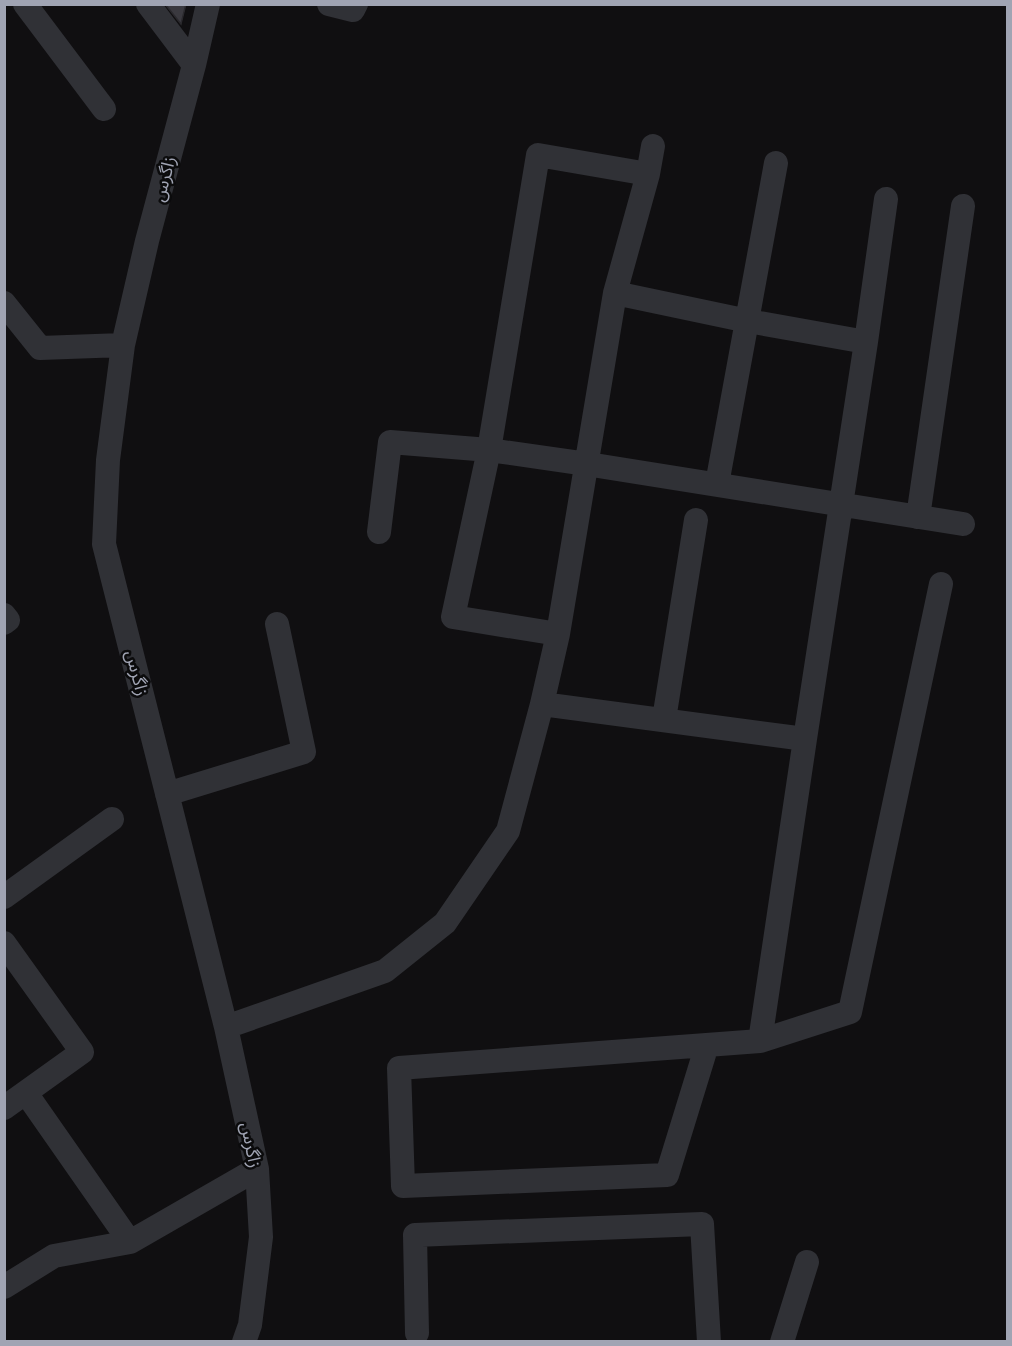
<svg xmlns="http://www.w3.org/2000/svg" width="1012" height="1346" viewBox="0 0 1012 1346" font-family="Raleway,'Noto Sans Arabic',sans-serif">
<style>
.shadow{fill:#0007}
.building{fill:#3a393f;stroke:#2a292d;stroke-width:1.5}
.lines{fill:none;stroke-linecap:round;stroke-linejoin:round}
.minor{stroke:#303136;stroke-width:24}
.labels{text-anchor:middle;stroke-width:5;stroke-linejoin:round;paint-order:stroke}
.street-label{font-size:18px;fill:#a0a4b3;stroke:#0b0b0c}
</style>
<rect width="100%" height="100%" fill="#100f11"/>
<path class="shadow" d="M166 4H187L182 24Z"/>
<path class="building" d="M165 4H186L181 24Z"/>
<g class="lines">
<path class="minor" d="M25 4 104 109
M148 4 194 65
M208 4 194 65 147 241 123 345 108 460 104 544 226 1027 257 1169 261 1237 250 1325 244 1342
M329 4 353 10 356 4
M615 293 748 321 866 342
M4 303 40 348 123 345
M717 484 776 163
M918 517 963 206
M379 532 390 442 489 450 587 464 963 524
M4 615 8 620 4 623
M558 634 453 617 489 450 538 155 648 174
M542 704 558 634 615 293 648 174 653 146
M664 719 696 520
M167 794 304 752 277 624
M4 897 112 819
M4 943 82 1052 4 1108
M226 1027 385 971 445 923 508 831 542 704 805 739 866 342 886 199
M760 1041 805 739
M707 1045 667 1175 403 1186 399 1068 760 1041 850 1012 941 584
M26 1093 130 1242
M4 1287 54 1256 130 1242 257 1169
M417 1333 415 1235 702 1224 709 1342
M782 1342 807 1262"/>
</g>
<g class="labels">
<g class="street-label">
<text transform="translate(164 179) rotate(-75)" y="6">زاگرس</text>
<text transform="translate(137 673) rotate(76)" y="6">زاگرس</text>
<text transform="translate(251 1145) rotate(79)" y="6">زاگرس</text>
</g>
</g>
<rect width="1012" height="1346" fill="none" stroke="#a0a4b3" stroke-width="12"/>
</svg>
